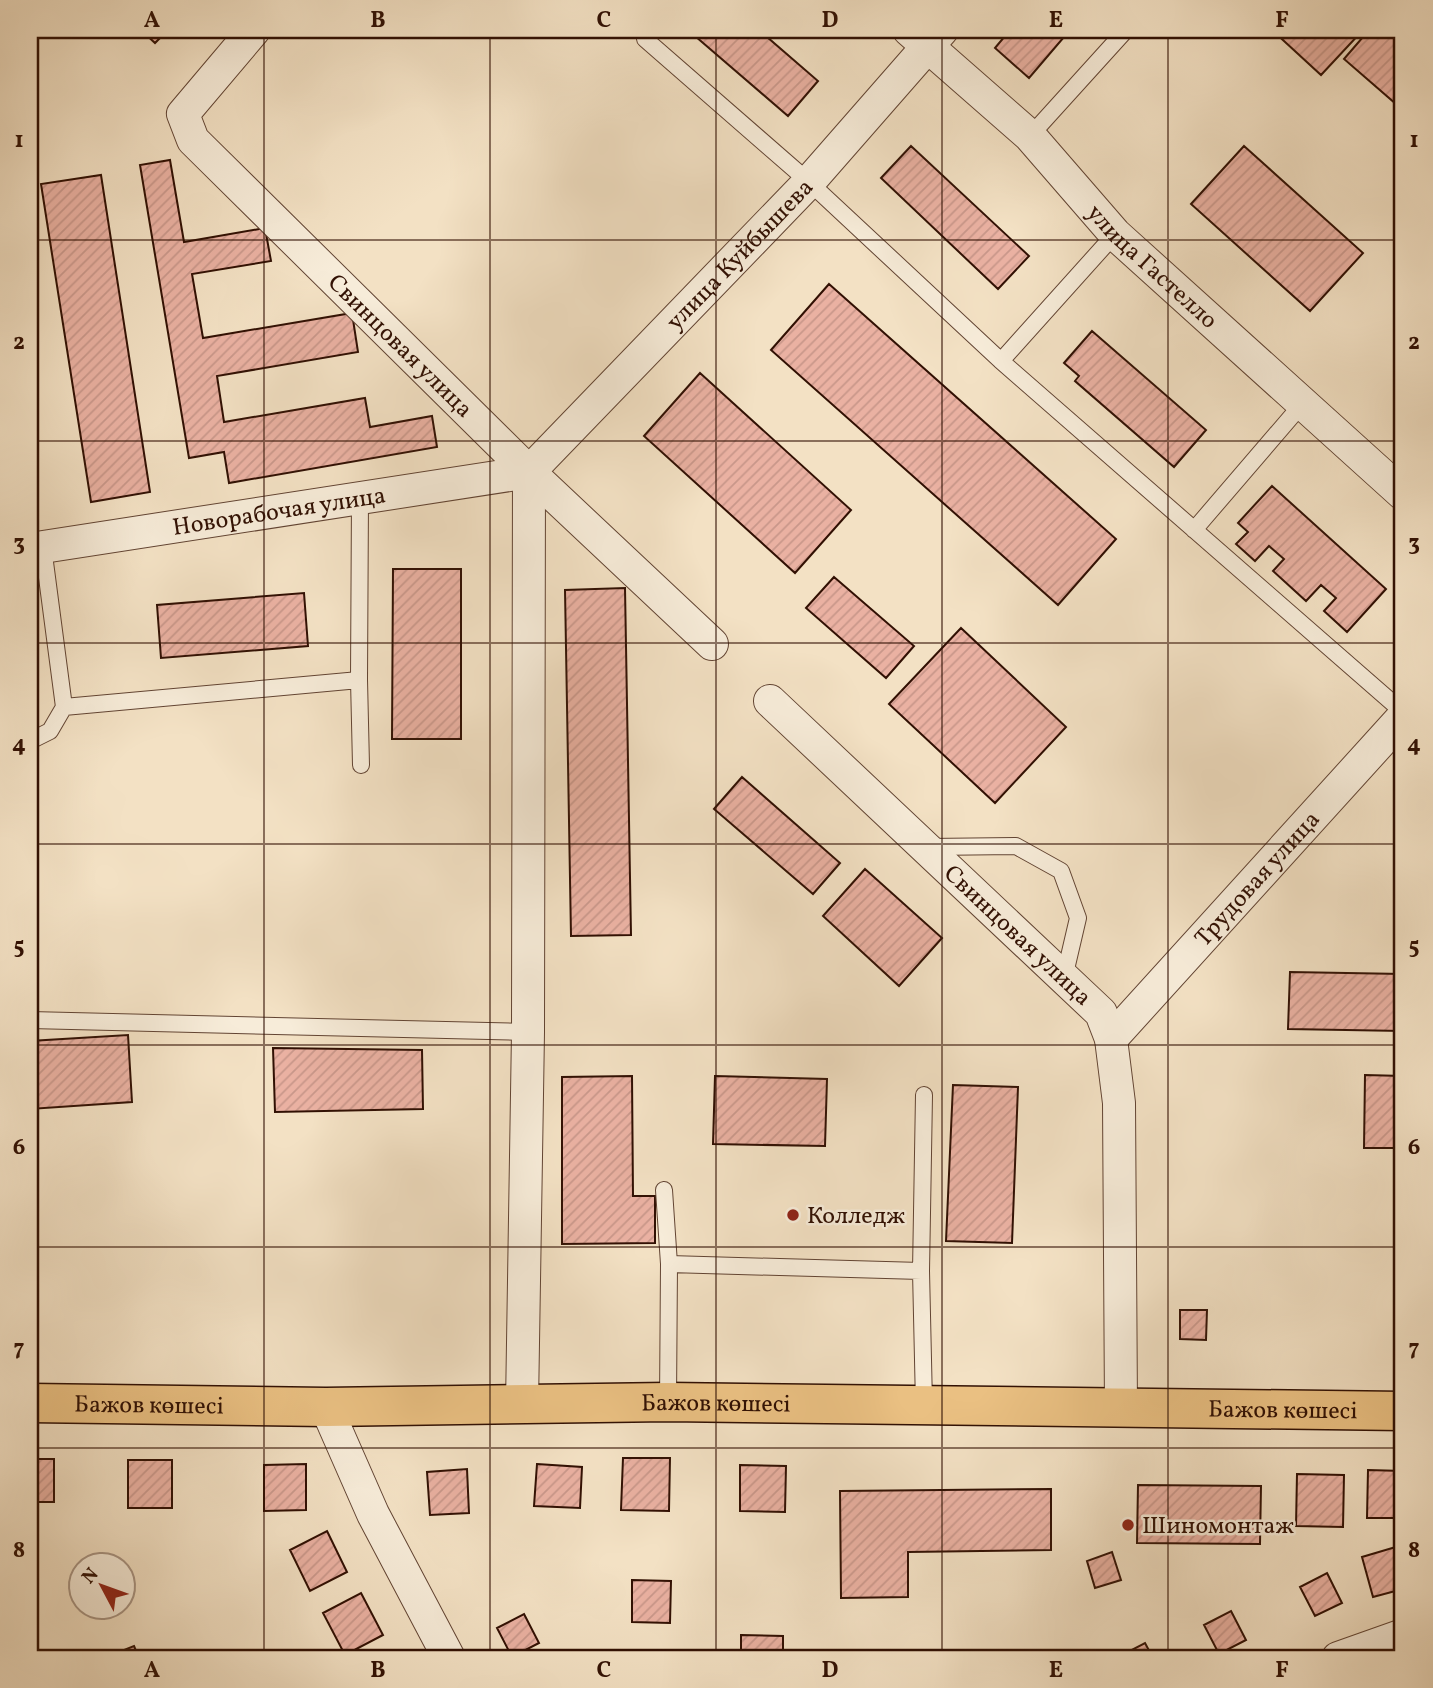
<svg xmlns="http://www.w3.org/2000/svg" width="1433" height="1688" viewBox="0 0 1433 1688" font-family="Vollkorn,serif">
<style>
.building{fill:url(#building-hatch);stroke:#311003;stroke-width:2}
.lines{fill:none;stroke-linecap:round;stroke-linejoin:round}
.lane-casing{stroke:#624433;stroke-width:18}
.street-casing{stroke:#624433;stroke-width:34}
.primary-casing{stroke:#311003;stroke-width:41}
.lane{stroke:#f7ecd9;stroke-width:16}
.street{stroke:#f7ecd9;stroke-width:32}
.primary{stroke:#eac082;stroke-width:38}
.grid{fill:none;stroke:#311003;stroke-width:2;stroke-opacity:0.55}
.poi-dot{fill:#8f2418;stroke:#f7ecd9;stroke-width:2.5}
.labels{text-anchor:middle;stroke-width:5;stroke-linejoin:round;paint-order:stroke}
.street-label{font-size:24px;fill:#311003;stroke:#f7ecd9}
.poi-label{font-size:24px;fill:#311003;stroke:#f7ecd9;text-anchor:start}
.neatline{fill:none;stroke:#311003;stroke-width:2.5}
.grid-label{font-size:23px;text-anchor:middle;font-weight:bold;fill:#311003}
</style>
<defs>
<pattern id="building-hatch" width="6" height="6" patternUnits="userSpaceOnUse" patternTransform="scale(1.75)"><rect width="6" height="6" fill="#eab1a2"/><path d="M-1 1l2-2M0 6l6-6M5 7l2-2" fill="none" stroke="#c9978a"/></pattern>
</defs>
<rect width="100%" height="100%" fill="#f3e1c4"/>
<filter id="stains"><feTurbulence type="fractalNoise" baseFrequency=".00286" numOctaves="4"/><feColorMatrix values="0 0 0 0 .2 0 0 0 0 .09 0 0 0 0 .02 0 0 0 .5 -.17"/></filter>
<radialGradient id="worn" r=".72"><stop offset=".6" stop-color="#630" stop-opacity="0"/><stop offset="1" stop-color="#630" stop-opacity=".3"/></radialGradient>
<path class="building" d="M141 30H168L155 43Z
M688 30H759L818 81 788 116Z
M1010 30H1070L1029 78 995 48Z
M1272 30H1363L1321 75Z
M1369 30H1403V96L1396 104 1344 59Z
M911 146 1029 256 998 289 881 178Z
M1244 146 1363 253 1310 311 1191 204Z
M170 160 184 242 265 228 271 261 192 274 203 338 352 313 358 352 217 376 224 422 365 398 370 427 432 416 437 447 229 483 224 452 189 458 140 165Z
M101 175 150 492 91 502 41 184Z
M829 284 1116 539 1058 605 771 350Z
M1092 331 1206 430 1174 467 1075 381 1079 376 1064 363Z
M700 373 851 510 795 573 644 436Z
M1272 486 1386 589 1347 632 1324 611 1336 598 1321 585 1306 601 1273 571 1284 559 1269 546 1255 561 1236 544 1248 532 1238 523Z
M393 569H461V739H392Z
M834 577 914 646 886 678 806 608Z
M625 588 631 935 571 936 565 590Z
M304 593 308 646 161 658 157 605Z
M961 628 1066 727 995 803 889 704Z
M742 777 840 863 813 894 714 809Z
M865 869 942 938 899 986 823 916Z
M1290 972 1403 974V1031L1288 1029Z
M128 1035 132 1102 30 1109V1041Z
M273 1048 422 1050 423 1109 275 1112Z
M1365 1075 1403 1076V1148H1364Z
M632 1076 633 1196H655V1243L562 1244V1077Z
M715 1076 827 1079 825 1146 713 1144Z
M953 1085 1018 1087 1012 1243 946 1241Z
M1180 1310H1207L1206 1340 1180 1339Z
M623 1458H670L669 1511 621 1510Z
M30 1459H54V1502H30Z
M128 1460H172V1508H128Z
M306 1464V1510L264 1511V1465Z
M537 1464 582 1467 580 1508 534 1506Z
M740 1465 786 1466 785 1512 740 1511Z
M467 1469 469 1513 430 1515 427 1472Z
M1368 1470 1403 1471V1518H1367Z
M1297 1474 1344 1475 1343 1527 1296 1526Z
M1138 1485 1261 1486 1260 1544 1137 1543Z
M1051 1489V1550L908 1552V1597L841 1598 840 1491Z
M327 1531 347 1572 310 1591 290 1550Z
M1399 1546 1403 1562V1589L1373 1597 1362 1557Z
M1112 1552 1121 1580 1095 1588 1087 1561Z
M1327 1573 1342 1603 1315 1616 1300 1587Z
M632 1580 671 1581 670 1623 632 1622Z
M361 1593 383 1635 345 1655 323 1613Z
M1231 1611 1246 1640 1219 1654 1204 1625Z
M524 1614 539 1643 512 1657 497 1628Z
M741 1635 783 1636V1658H741Z
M1145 1643 1153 1658H1119L1118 1657Z
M134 1646 139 1658H104Z"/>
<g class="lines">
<defs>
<path id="lane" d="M645 39 809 182 1001 361 1403 712
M1030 136 1126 30
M1001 361 1115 234
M360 498 359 680 361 765
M1194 530 1303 403
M64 707 359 680
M30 741 50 731 64 707 43 547
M928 847 1016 846 1061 871 1078 918 1064 978
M30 1020 528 1032
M924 1095 921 1271 924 1404
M664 1190 669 1264 668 1402
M669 1264 921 1271"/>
<g id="street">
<path id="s1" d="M254 30 183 114 193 140 529 472 712 644"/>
<path id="s2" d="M909 30 1030 136 1115 234 1403 494"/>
<path id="s3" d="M529 472 809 182 942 30"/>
<path id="s4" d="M30 549 529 472"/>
<path id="s5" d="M770 701 1101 1013 1111 1039 1119 1103 1121 1407"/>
<path id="s6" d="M1111 1039 1403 717"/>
<path d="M522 1405 528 1032 529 472"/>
<path d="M326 1407 373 1514 449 1658"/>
<path d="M1338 1658 1403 1635"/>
</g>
<g id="primary">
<path id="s7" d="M30 1403 326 1407 668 1402 1403 1411"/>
</g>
</defs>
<use href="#lane" class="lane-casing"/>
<use href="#street" class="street-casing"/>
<use href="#primary" class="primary-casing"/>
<use href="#lane" class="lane"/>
<use href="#street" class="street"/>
<use href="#primary" class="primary"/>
</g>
<path class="grid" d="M264 30V1658M490 30V1658M716 30V1658M942 30V1658M1168 30V1658M30 240H1403M30 441H1403M30 643H1403M30 844H1403M30 1045H1403M30 1247H1403M30 1448H1403"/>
<g class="poi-dot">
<circle cx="793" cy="1215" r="7"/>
<circle cx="1128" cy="1525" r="7"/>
</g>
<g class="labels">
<g class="street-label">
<text dy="8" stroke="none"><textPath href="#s3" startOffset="303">улица Куйбышева</textPath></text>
<text dy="8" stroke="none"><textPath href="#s2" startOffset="340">улица Гастелло</textPath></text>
<text dy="8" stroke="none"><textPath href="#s1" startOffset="430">Свинцовая улица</textPath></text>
<text dy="8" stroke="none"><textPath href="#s4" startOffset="252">Новорабочая улица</textPath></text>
<text dy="8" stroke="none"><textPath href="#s6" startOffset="217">Трудовая улица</textPath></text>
<text dy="8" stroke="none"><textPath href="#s5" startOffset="341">Свинцовая улица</textPath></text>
<text dy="8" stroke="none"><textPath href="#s7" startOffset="686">Бажов көшесі</textPath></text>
<text dy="8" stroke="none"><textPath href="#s7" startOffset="119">Бажов көшесі</textPath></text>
<text dy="8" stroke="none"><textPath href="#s7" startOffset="1253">Бажов көшесі</textPath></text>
</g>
<g class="poi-label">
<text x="807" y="1223">Колледж</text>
<text x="1142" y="1533">Шиномонтаж</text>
</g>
</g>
<rect width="1433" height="1688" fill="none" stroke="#f3e1c4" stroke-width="77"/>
<g transform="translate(102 1586) rotate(311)"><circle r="33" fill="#f7ecd9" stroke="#a89483" stroke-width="2"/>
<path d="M0-5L12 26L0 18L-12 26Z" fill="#8f2418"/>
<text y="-10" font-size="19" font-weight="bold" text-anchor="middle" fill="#311003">N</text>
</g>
<rect x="38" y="38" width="1356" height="1612" class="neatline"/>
<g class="grid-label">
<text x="152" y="27">A</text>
<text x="378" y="27">B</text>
<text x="604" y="27">C</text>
<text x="830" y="27">D</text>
<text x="1056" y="27">E</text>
<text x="1282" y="27">F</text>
<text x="19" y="147">1</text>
<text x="1414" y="147">1</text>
<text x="19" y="349">2</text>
<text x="1414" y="349">2</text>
<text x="19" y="550">3</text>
<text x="1414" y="550">3</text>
<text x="19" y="751">4</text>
<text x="1414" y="751">4</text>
<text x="19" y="953">5</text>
<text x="1414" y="953">5</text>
<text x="19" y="1154">6</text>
<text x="1414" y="1154">6</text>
<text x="19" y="1355">7</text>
<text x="1414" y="1355">7</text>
<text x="19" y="1557">8</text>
<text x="1414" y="1557">8</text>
<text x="152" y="1677">A</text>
<text x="378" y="1677">B</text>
<text x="604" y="1677">C</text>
<text x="830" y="1677">D</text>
<text x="1056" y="1677">E</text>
<text x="1282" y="1677">F</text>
</g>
<rect width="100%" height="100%" filter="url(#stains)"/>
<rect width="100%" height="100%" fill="url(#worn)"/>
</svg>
